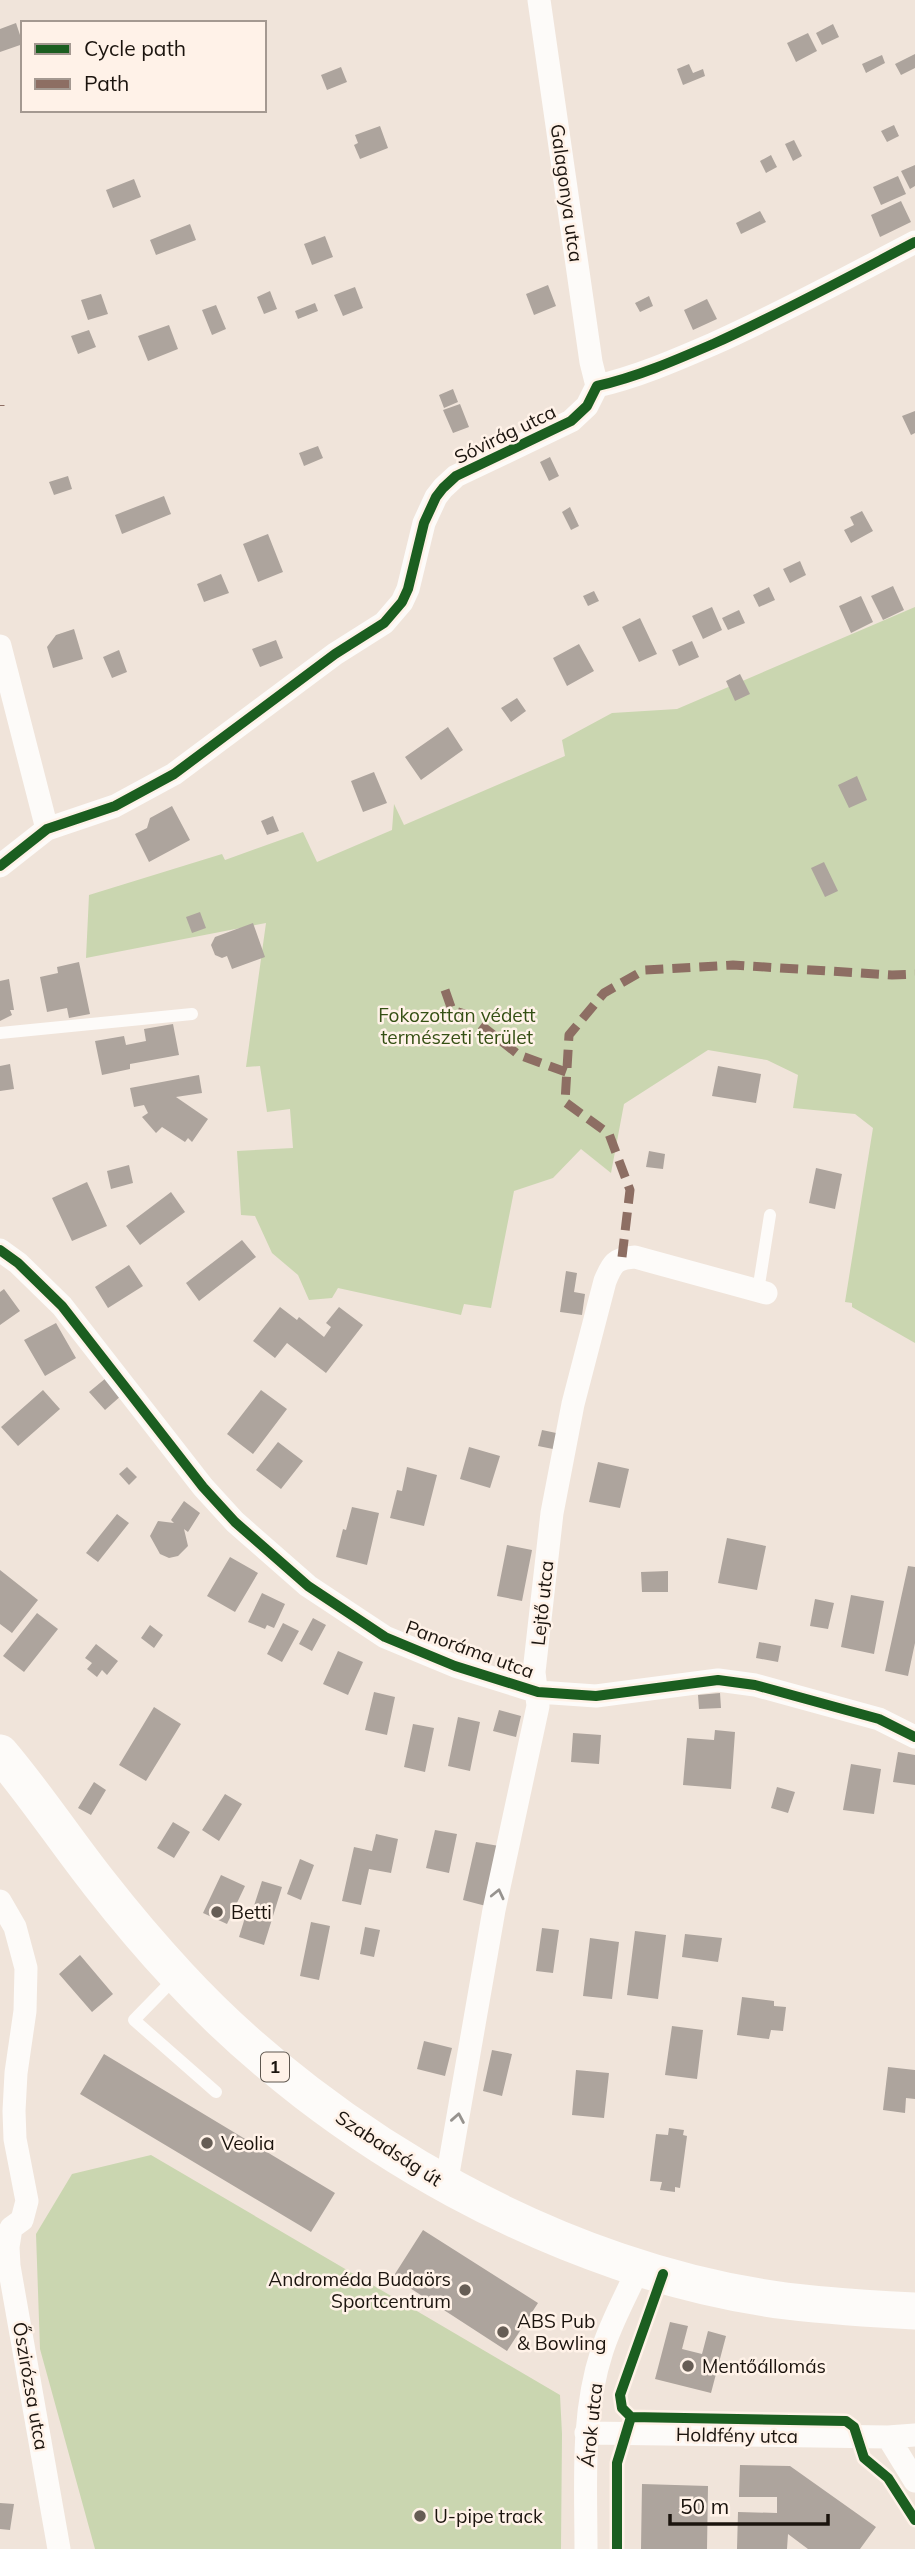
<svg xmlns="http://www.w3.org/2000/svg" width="915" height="2549" viewBox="0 0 915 2549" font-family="Mulish,sans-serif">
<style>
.green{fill:#cad6b0}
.building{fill:#ada49d}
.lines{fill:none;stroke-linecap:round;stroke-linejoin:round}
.lane{stroke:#fdfbf9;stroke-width:12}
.street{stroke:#fdfbf9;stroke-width:23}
.primary{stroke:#fdfbf9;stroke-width:37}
.quiet{stroke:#8d6e63;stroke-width:9;stroke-dasharray:18 9;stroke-linecap:butt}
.cycleway-casing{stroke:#fff2e8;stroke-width:15}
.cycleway{stroke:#1b5e20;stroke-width:10}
.oneway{stroke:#97938f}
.poi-dot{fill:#665d55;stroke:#fff2e8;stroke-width:2.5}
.labels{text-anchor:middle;stroke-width:5;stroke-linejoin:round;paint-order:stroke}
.shield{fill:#fff2e8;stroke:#5f574f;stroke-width:2}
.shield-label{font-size:18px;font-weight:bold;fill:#1b140e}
.street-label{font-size:19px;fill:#1b140e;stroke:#fff2e8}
.park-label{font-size:19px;fill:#355014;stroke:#fff2e8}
.poi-label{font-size:19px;fill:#1b140e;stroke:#fff2e8;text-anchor:start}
</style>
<rect width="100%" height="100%" fill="#f0e4da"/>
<path class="green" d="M915 607V1343L852 1307V1303L845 1302 873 1128 855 1114 793 1108 798 1075 767 1060 708 1050 624 1104 611 1173 581 1149 553 1178 514 1191 491 1308 464 1304 461 1315 338 1288 332 1298 309 1300 298 1275 272 1253 255 1216 241 1215 237 1151 293 1148 290 1109 267 1112 260 1066 246 1067 266 923 86 958 89 895 222 854 225 860 303 832 317 862 392 830 394 804 404 825 565 756 562 740 612 713 677 709Z
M151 2155 560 2395 562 2434 561 2549H95L40 2349 36 2234 72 2174Z"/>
<path class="building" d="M16 23 23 44 0 52V29Z
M833 24 839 37 822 45 816 33Z
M808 33 817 51 796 62 787 43Z
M915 54V68L901 75 895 64Z
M882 55 885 63 866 73 862 64Z
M689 64 693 73 703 69 705 76 683 85 677 69Z
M341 67 347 82 327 90 321 75Z
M894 125 899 136 887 142 881 131Z
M380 126 388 148 360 159 354 145 358 143 355 135Z
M794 140 802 156 793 161 785 144Z
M771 155 777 167 766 173 760 161Z
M915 165V186L910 189 901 171Z
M898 176 906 194 881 205 873 187Z
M134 179 141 197 113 208 106 190Z
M901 201 911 222 880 237 871 215Z
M760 211 766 222 741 234 736 223Z
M190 224 196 240 156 255 150 240Z
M325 236 333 257 312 265 304 244Z
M548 285 556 306 534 315 526 294Z
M355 287 363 308 343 316 334 295Z
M270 291 277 309 264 314 257 297Z
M101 294 108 314 88 320 81 300Z
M649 296 653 306 640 312 635 303Z
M707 299 717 319 693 330 684 310Z
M315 303 318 311 298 319 295 311Z
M216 305 226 329 212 335 202 310Z
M169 325 178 349 148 361 138 336Z
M89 330 96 347 78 354 71 336Z
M453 389 458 402 444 408 439 395Z
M460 404 469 427 453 433 443 410Z
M915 411V433L911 435 902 416Z
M318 446 323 458 304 466 299 453Z
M550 457 559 476 549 481 540 462Z
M68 476 72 489 54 495 49 482Z
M164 496 171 514 122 534 115 515Z
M570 507 579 526 571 530 562 512Z
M862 511 873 531 851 543 844 530 854 525 850 517Z
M268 534 283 572 258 582 243 544Z
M800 561 806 575 790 583 783 569Z
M221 574 229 593 204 602 197 584Z
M893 586 904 610 883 620 871 596Z
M769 587 775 600 759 607 753 595Z
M594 591 599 601 588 606 583 596Z
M861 596 873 622 851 633 839 606Z
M712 607 722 630 703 639 692 616Z
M739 610 745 623 728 630 722 618Z
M640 618 657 654 639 662 622 627Z
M74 629 83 659 53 668 47 647 56 635Z
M276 640 283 658 260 667 252 649Z
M692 641 699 657 679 666 672 650Z
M579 644 594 671 567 686 553 658Z
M119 650 127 672 112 678 103 657Z
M740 674 750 694 735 701 726 681Z
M517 698 526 711 511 722 501 708Z
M448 727 463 750 421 780 405 757Z
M374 772 387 803 363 812 351 781Z
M857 776 867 800 849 808 838 785Z
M172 806 190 840 149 862 135 834 147 828 150 818Z
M273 816 279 831 267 835 261 821Z
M824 862 838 891 825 897 811 868Z
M200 912 206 928 192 933 186 917Z
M253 923 265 957 232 969 227 956 222 958 215 955 211 945 215 937Z
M79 962 90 1014 69 1018 67 1008 47 1012 40 977 58 973 57 967Z
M9 979 14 1010H10L12 1015 0 1021V981Z
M173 1024 179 1055 130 1064V1069L102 1075 95 1041 124 1036 126 1045 146 1041 144 1029Z
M10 1064 14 1089 0 1091V1066Z
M718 1066 761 1074 756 1103 712 1096Z
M199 1075 202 1093 176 1097 208 1119 192 1142 188 1138 185 1142 162 1127 156 1133 142 1117 148 1113 144 1105 134 1107 130 1088Z
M649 1151 665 1154 663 1169 646 1167Z
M129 1165 133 1183 111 1189 107 1171Z
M816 1168 842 1174 835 1209 809 1203Z
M87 1182 107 1226 72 1241 52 1198Z
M171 1192 185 1212 140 1245 126 1226Z
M242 1240 256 1257 199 1301 186 1283Z
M129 1265 143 1286 108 1308 95 1287Z
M566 1271 577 1273 574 1292 585 1294 582 1315 560 1312Z
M4 1289 20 1311 0 1325V1292Z
M280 1307 297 1320 299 1317 324 1337 331 1327 326 1323 339 1307 363 1325 326 1373 287 1343 275 1358 253 1341Z
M56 1323 76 1358 45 1376 24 1340Z
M106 1378 122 1395 105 1410 89 1392Z
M43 1390 60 1409 18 1446 1 1427Z
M261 1390 287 1409 253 1454 227 1434Z
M542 1430 561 1434 558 1450 538 1446Z
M278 1442 303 1461 281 1489 256 1470Z
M469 1447 500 1456 490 1488 460 1479Z
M598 1462 629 1469 620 1508 589 1502Z
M127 1467 137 1477 129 1485 119 1474Z
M407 1467 437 1475 424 1526 390 1518 397 1490 402 1491Z
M184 1501 200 1513 188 1532 184 1529 188 1546 178 1556 169 1558 160 1554 150 1536 158 1521 174 1523 171 1520Z
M352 1507 379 1513 367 1565 336 1557 343 1529 346 1530Z
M117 1514 129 1523 98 1562 86 1553Z
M727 1538 766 1546 757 1590 718 1583Z
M507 1545 532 1550 522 1601 497 1596Z
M230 1557 258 1573 235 1612 207 1596Z
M908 1566 915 1567V1643L908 1676 885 1671Z
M0 1570 38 1600 12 1633 0 1624Z
M668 1571V1592H642L641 1572Z
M262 1593 285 1604 274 1628 267 1625 265 1629 248 1622Z
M851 1595 884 1601 874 1654 841 1647Z
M815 1599 834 1603 828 1629 810 1626Z
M37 1613 58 1629 24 1672 3 1656Z
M313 1618 326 1625 312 1651 299 1644Z
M283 1623 299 1631 282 1662 267 1654Z
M150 1625 163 1635 154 1648 141 1638Z
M759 1642 781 1646 778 1662 756 1658Z
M96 1644 118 1661 107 1675 102 1670 97 1677 87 1669 92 1663 85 1658Z
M338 1651 363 1662 348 1695 323 1684Z
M374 1692 395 1697 387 1735 365 1730Z
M720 1693 721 1708 699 1709 698 1695Z
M154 1707 181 1724 146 1781 119 1765Z
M499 1710 521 1716 516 1737 493 1731Z
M458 1717 480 1722 470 1771 448 1766Z
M413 1724 434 1728 425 1772 404 1767Z
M715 1730 735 1732 731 1789 683 1785 687 1738 714 1740Z
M573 1733 601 1735 599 1764 571 1762Z
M898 1752 915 1755V1785L893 1782Z
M851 1764 881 1769 874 1814 843 1810Z
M94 1782 106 1790 91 1815 78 1808Z
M777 1787 795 1792 788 1813 771 1808Z
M225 1794 242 1804 219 1841 202 1830Z
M173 1822 190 1832 174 1858 157 1848Z
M435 1830 457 1834 449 1873 426 1868Z
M376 1834 398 1839 391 1873 369 1869 361 1905 342 1901 354 1847 372 1851Z
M476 1842 499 1846 486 1906 463 1900Z
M300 1859 314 1865 301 1900 287 1894Z
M221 1875 245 1886 227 1924 203 1913Z
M262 1881 282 1887 264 1945 239 1937 247 1911 252 1912Z
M311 1922 330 1926 319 1980 300 1976Z
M365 1927 380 1930 374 1957 360 1954Z
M542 1928 559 1930 553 1973 536 1971Z
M635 1931 666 1935 658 1999 627 1995Z
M685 1934 722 1938 718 1962 682 1957Z
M590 1938 619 1942 612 1999 583 1996Z
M80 1955 113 1994 92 2012 59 1974Z
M742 1997 774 2001V2006L786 2007 783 2031 771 2030 769 2039 737 2035Z
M672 2026 703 2030 697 2079 665 2075Z
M424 2041 452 2048 445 2076 417 2069Z
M492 2050 512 2054 502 2096 483 2091Z
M104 2054 335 2193 311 2232 80 2094Z
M888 2067 915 2070V2099L906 2098 905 2113 883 2110Z
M576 2070 609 2073 604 2118 572 2115Z
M669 2128 684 2130 683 2135 687 2136 680 2188 675 2187V2192L660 2190 662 2182 650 2181 656 2134 668 2135Z
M423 2230 538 2303 507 2351 393 2277Z
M670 2322 688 2326 682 2349 702 2354 708 2331 726 2336 711 2393 655 2379Z
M740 2465 790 2466 876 2527 860 2549H808L788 2534 787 2549H737L738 2512 777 2513V2497H739Z
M642 2484 708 2486 707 2549H641Z
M0 2503 14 2504 10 2530 0 2529Z"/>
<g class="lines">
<path class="lane" d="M0 1033 192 1014
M758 1291 770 1215
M175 1978 134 2020 216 2092"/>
<path class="street" d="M539 0 591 362 597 386
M0 646 47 829
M0 866 47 829 115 806 174 774 335 654 384 623 402 602 408 589 424 523 436 497 443 488 456 476 571 421 587 406 597 386C637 377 676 360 713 344 782 313 848 277 915 242
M0 1250 18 1263 62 1306 203 1487 235 1522 308 1586 385 1637 455 1666 538 1692 596 1696 718 1680 755 1685 879 1719 915 1737
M0 1901 15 1927 26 1968 25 2011 16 2073 14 2111 15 2139 27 2201 22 2220 11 2228 8 2247 9 2266 59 2549
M446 2185 494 1910 538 1706 534 1672 552 1513 573 1404 605 1281C612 1264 615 1258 635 1257L766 1293
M586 2433 888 2437 915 2435
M888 2437 915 2481
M586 2549C586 2483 581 2415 602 2351 611 2322 627 2294 639 2267"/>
<path class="primary" d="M0 1753C35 1794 65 1840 99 1883 124 1915 151 1947 179 1977 331 2141 563 2272 786 2301 829 2306 872 2309 915 2311"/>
<path class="quiet" d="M0 405V406
M445 990 452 1010 468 1015 519 1055 566 1072
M622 1257 630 1190 609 1134 565 1102 569 1035 604 993 644 970 733 965 892 975 915 974"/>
<defs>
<path id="cycleway" d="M0 866 47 829 115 806 174 774 335 654 384 623 402 602 408 589 424 523 436 497 443 488 456 476 571 421 587 406 597 386C637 377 676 360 713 344 782 313 848 277 915 242
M0 1250 18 1263 62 1306 203 1487 235 1522 308 1586 385 1637 455 1666 538 1692 596 1696 718 1680 755 1685 879 1719 915 1737
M663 2274 620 2395 622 2408 631 2417 846 2421 854 2427 864 2458 888 2478 915 2520
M617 2549V2463L631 2417"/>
</defs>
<use href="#cycleway" class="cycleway-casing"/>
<use href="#cycleway" class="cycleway"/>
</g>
<defs><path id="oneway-chevron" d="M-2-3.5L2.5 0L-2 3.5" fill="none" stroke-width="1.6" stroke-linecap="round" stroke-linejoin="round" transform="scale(1.75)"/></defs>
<g class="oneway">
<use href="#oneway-chevron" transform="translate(498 1894) rotate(-77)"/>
<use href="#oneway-chevron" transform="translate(458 2118) rotate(-80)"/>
</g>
<g class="poi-dot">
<circle cx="217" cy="1912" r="7"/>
<circle cx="207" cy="2143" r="7"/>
<circle cx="465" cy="2290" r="7"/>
<circle cx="503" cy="2332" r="7"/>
<circle cx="688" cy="2366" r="7"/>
<circle cx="420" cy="2516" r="7"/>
</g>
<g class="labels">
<rect class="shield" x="261" y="2052.5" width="28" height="29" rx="5"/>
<g class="shield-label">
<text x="275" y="2073">1</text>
</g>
<g class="street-label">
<text transform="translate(567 193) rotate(82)" y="7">Galagonya utca</text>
<text transform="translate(505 434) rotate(-26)" y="7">Sóvirág utca</text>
<text transform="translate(542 1603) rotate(-84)" y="7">Lejtő utca</text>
<text transform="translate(470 1649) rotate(20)" y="7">Panoráma utca</text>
<text transform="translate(389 2148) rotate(33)" y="7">Szabadság út</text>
<text transform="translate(31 2386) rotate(80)" y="7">Őszirózsa utca</text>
<text transform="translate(591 2425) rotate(-84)" y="7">Árok utca</text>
<text transform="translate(737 2435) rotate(1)" y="7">Holdfény utca</text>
</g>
<g class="park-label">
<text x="457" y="1022">Fokozottan védett<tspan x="457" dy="22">természeti terület</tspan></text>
</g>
<g class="poi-label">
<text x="231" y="1919">Betti</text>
<text x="221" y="2150">Veolia</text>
<text x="451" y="2286" text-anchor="end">Androméda Budaörs<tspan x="451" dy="22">Sportcentrum</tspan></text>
<text x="517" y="2328">ABS Pub<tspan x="517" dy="22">&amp; Bowling</tspan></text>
<text x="702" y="2373">Mentőállomás</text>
<text x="434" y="2523">U-pipe track</text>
</g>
</g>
<rect x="21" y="21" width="245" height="91" fill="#fff2e8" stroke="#a49991" stroke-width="2"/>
<rect x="35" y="44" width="35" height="10" fill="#1b5e20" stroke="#a49991" stroke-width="2"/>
<text x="84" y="56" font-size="21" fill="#1b140e">Cycle path</text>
<rect x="35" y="79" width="35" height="10" fill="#8d6e63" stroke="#a49991" stroke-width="2"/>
<text x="84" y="91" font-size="21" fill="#1b140e">Path</text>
<path d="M670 2514v10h158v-10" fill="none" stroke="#1b140e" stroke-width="3.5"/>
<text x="680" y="2514" font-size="21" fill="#1b140e" stroke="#fff2e8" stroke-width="5" paint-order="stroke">50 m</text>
</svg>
